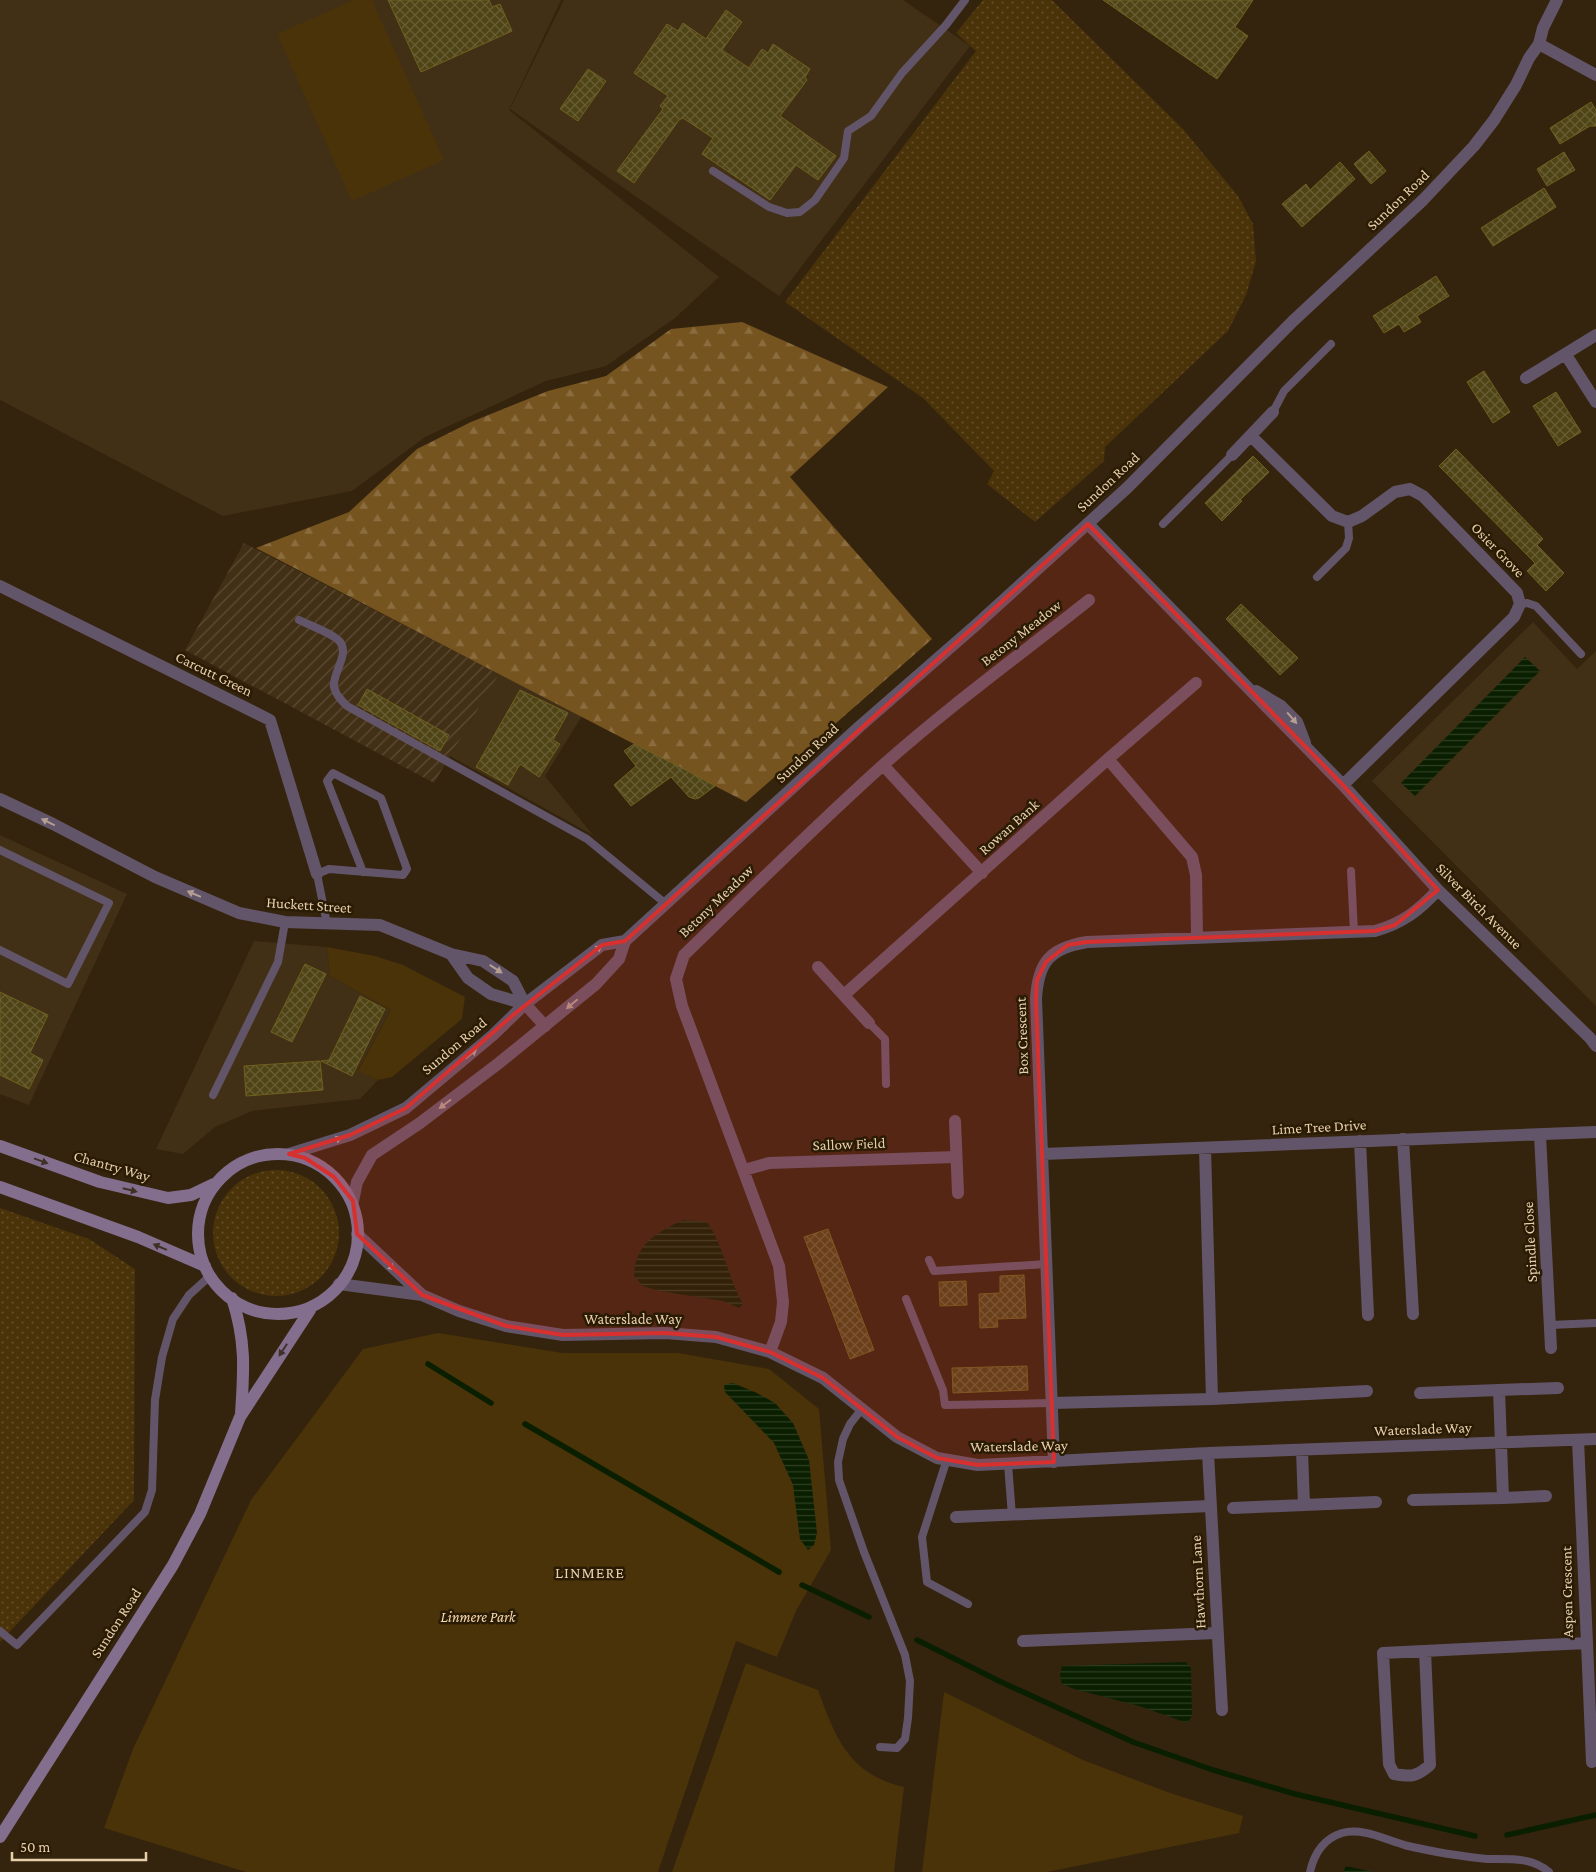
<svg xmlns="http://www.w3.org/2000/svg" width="1596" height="1872" viewBox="0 0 1596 1872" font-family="'Crimson Pro',serif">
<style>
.built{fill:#423016}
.industrial{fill:url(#industrial-furrows)}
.grass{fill:url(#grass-dots)}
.forest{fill:url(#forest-firs)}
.green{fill:#4a3209}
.water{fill:url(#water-rules)}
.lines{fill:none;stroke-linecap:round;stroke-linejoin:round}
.stream{stroke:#0a1f00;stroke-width:5.5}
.building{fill:url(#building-cross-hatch);stroke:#70601e}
.service{stroke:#635569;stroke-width:8}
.minor{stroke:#635569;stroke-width:12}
.tertiary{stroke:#635569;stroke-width:12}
.secondary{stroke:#836e8e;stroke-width:12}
.oneway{fill:#b39e91}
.oneway2{fill:#403026}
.marked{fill:#d7302f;fill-opacity:0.2;stroke:#d7302f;stroke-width:4;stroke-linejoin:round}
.labels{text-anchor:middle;stroke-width:5;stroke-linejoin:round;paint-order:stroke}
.street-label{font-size:15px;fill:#e8cfac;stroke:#2a1b04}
.park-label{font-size:15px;font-style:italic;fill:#f9d9ae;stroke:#2a1b04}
.neighbourhood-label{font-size:16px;letter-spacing:1px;fill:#e8cfac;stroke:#2a1b04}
</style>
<defs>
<pattern id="industrial-furrows" width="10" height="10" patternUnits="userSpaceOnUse" patternTransform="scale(1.25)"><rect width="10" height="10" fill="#423016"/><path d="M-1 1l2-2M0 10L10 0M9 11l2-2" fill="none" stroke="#5d4d35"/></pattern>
<pattern id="grass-dots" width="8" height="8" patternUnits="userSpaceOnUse" patternTransform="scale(1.25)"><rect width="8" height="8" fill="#4a3209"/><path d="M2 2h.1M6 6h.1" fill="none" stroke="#644f2a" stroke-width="1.8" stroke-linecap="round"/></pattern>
<pattern id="forest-firs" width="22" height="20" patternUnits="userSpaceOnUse" patternTransform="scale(1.25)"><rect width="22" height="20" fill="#765420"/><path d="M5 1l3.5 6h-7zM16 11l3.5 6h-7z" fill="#8a6c3e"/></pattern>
<pattern id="water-rules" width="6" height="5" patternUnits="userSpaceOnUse" patternTransform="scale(1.25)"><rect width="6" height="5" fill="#0a1f00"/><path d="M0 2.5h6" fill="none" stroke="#2e3e22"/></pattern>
<pattern id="building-cross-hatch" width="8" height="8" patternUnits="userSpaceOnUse" patternTransform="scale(1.25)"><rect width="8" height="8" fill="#4f4416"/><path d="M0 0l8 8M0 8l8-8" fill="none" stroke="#685e35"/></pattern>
</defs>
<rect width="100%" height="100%" fill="#34240d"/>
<path class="built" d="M0 0H561L509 110 719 277 675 318 606 366 546 381 425 437 352 491 223 516 0 400Z
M564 0H903L970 46 779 296 510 109Z
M1533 622 1577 669 1596 651V1006L1372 781Z
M499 674 582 716 545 776 593 835 450 756Z
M0 835 127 894 29 1105 0 1094Z
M254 941 327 947 330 976 391 1010 358 1070 378 1080 360 1099 252 1111 215 1127 183 1154 156 1149Z"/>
<path class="industrial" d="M244 543 499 674 434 783 185 650Z"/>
<path class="grass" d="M983 0H1052L1183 129 1238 196 1253 224 1256 261 1246 295 1228 331 1105 447 1104 461 1035 522 987 484 994 471 923 398 785 302 976 51 956 33Z
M213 1233a63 63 0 1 1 126 0a63 63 0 1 1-126 0Z
M0 1208 89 1239 135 1269 134 1500 0 1642Z"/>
<path class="forest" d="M742 322 888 387 790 477 932 639 746 802 256 548 349 512 417 449 471 422 548 391 606 376 671 329Z"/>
<path class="green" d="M354 0H372L444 160 352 201 277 34Z
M327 947 375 956 403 965 465 997 462 1019 392 1077 378 1080 358 1071 391 1010 330 976Z
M438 1333 563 1353H678L769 1369 819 1409 831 1550 796 1611 777 1657 736 1641 658 1872H246L104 1828 133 1749 251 1500 363 1349Z
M746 1663 818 1690C836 1739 849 1774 904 1787L894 1872H672Z
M944 1692 1083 1760 1170 1793 1243 1816 1239 1833 1047 1872H922Z"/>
<path class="water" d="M1525 657 1540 671 1415 796 1401 783Z
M683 1220 707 1222C724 1246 728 1278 743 1304L739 1308 723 1301 660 1291 643 1286 634 1276C635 1244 656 1233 683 1220Z
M733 1383 757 1393 775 1403 793 1423 809 1460 817 1533 814 1545 808 1550 800 1539 793 1485 774 1443 725 1392 724 1385Z
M1186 1662 1191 1668 1192 1716 1187 1723 1139 1706 1074 1689 1062 1684 1060 1674 1062 1666Z
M1346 1866 1373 1872H1343Z"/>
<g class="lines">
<path class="stream" d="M428 1364 491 1403
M525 1424 779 1572
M802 1585 869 1617
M917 1640 999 1681 1133 1742 1213 1770 1295 1794 1475 1836
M1507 1835 1596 1815"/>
</g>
<path class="building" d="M388 0H489L492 7 500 4 512 31 421 72Z
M1103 0H1253L1235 27 1248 36 1217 79Z
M726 10 742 22 722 50 749 68 762 49 768 53 773 44 810 69 805 77 807 80 780 116 836 156 818 180 796 165 770 200 702 154 713 138 683 118 679 120 634 183 617 171 663 109 660 106 668 96 634 73 667 24 678 31 683 23 706 39Z
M588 69 606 81 578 121 560 109Z
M1591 102 1596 110V126H1590L1560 144 1550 128Z
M1369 151 1386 171 1371 184 1354 164Z
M1564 152 1575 170 1547 186 1537 169Z
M1340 162 1355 179 1302 227 1282 204 1306 184 1310 190Z
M1544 188 1556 207 1493 246 1481 228Z
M1436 276 1449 296 1417 316 1421 322 1404 332 1399 324 1384 333 1373 316Z
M1484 371 1510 412 1493 423 1467 382Z
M1556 392 1581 432 1558 446 1533 406Z
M1456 449 1543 539 1537 545 1564 573 1546 591 1527 571 1535 563 1439 466Z
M1253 456 1269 472 1240 500 1242 501 1222 521 1205 503Z
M1241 604 1298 658 1280 675 1226 619Z
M367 689 449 735 440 751 358 705Z
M520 690 568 713 553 740 560 744 539 777 520 764 508 785 476 767Z
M634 744 682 768 715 786 699 798 695 799 689 797 671 777 631 806 614 785 636 766 624 751Z
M305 964 326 974 292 1042 271 1032Z
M0 992 48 1015 30 1053 43 1060 29 1089 0 1075Z
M360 996 385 1009 352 1076 321 1061 329 1060Z
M320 1061 323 1090 246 1096 244 1066Z
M828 1229 874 1350 850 1359 804 1237Z
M1024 1275 1026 1318 997 1319 998 1327 980 1328 979 1294 1000 1293V1276Z
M966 1281 967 1305 940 1306 939 1282Z
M1027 1366 1028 1390 953 1393 952 1368Z"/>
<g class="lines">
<path class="service" d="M713 171 769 207 787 213 800 212 815 200 844 158 848 131 871 116 902 73 946 25 965 0
M1273 412 1284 391 1331 344
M1163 524 1232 455
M1317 577 1346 548 1349 538 1348 522
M1520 604 1527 603 1536 606 1581 654
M299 620C311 626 327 631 337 639 353 651 332 672 334 687 336 695 341 700 347 706L587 839 666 904
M0 850 109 903 68 984 0 950
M1351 871 1354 932
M327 924 317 874 329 869 403 875 407 869 381 798 333 773 327 781 363 872
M869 1023 885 1039 886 1084
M213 1095 278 962 285 922
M929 1260 934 1271 1047 1264
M906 1299 943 1390 945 1405 1052 1403
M1550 1325 1596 1323
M861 1410 850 1424 843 1439 838 1462 839 1480 864 1552 905 1655 910 1681 908 1718 905 1739 897 1748 880 1747
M947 1459 922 1537 927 1582 968 1604
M1008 1464 1012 1516
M0 1631 17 1645 145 1512 152 1490 155 1400 162 1357 173 1319 189 1295 210 1276
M1310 1872C1314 1854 1323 1839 1342 1833 1363 1827 1388 1841 1408 1846 1422 1849 1436 1852 1449 1854 1462 1856 1475 1858 1487 1859 1509 1859 1532 1857 1549 1872"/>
<path class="minor" d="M1566 355 1596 402
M1526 378 1596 335
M1251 436 1332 516 1348 522 1362 516 1395 492 1410 489 1423 496 1517 593 1520 604 1514 617 1343 785
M1232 455 1273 412
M1088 524 1343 785 1438 890 1590 1038 1596 1046
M0 586 270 720 317 874
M1256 691 1281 706 1297 722 1305 743
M1108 759 1192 857 1196 875 1197 937
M883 765 982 873
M0 799 53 824 155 877 239 913 285 922 380 925 451 954 483 961 513 981 525 1004 545 1026
M451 954 468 978 491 994 525 1004
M818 967 869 1023
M844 995 1108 759 1196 683
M955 1121 958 1193
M1540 1135 1551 1348
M1403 1139 1413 1314
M1360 1141 1368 1315
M1043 1154 1596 1132
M744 1170 769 1163 956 1157
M357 1234 422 1295
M339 1284 422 1295 459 1311 506 1326 563 1335 665 1333 716 1337 770 1352 823 1378 897 1437 937 1458 978 1465 1208 1453 1596 1439
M770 1352 781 1322 783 1302 779 1266 682 1006 676 979 684 955C750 891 814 827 882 766 948 707 1020 655 1089 600
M1499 1390 1558 1388
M1212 1399 1367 1391
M1052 1403 1212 1399 1205 1148
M1208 1453 1222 1710
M1054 1462 1036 999C1038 962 1050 948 1087 942L1375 931C1403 923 1418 911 1438 890
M1503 1498 1546 1496
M1413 1500 1503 1498 1499 1390 1420 1393
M1304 1505 1376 1502
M1233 1508 1304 1505 1302 1450
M956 1517 1210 1506
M1023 1641 1216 1633
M1587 1643 1592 1762
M1425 1651 1430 1765C1416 1777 1412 1777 1394 1774L1389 1764 1383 1653 1587 1643 1578 1440"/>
<path class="tertiary" d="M1539 44 1596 75
M289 1154 350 1135 406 1108 493 1035 525 1004 602 945 625 941
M353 1201 357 1182 372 1155 420 1123 499 1063 596 984 619 959 625 941 859 727 976 625 1127 488 1293 321 1423 200 1474 146 1494 120 1516 85 1529 58 1539 44 1543 28 1557 0"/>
<path class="secondary" d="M0 1146 100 1182 168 1198 191 1195 214 1184
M198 1234a80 80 0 1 1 160 0a80 80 0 1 1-160 0Z
M0 1187 138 1237 205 1266
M232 1298C246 1341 244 1369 241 1414
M0 1837 173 1565 200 1514 240 1417 310 1310"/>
</g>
<defs><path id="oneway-solid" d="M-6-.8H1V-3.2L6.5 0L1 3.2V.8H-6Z" transform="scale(1.25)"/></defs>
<g class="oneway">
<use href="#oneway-solid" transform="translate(1292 718) rotate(49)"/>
<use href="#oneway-solid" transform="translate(48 822) rotate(-154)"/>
<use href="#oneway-solid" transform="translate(194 894) rotate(-157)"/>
<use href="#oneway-solid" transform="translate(596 950) rotate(-36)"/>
<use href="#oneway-solid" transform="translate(496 969) rotate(33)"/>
<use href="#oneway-solid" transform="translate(572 1004) rotate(140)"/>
<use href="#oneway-solid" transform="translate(471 1054) rotate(-40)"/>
<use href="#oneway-solid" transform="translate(445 1104) rotate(143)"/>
<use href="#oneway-solid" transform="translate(335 1140) rotate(-18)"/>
<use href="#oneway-solid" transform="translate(389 1265) rotate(42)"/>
</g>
<g class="oneway2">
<use href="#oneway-solid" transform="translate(41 1161) rotate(20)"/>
<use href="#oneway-solid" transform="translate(130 1190) rotate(14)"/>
<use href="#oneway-solid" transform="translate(160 1247) rotate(-157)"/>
<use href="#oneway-solid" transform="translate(283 1350) rotate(123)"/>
</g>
<path class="marked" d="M1088 524 1343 785 1438 890 1395 925 1375 931 1087 942 1068 945 1046 962 1037 980 1036 999 1054 1462 978 1465 937 1458 897 1437 823 1378 770 1352 716 1337 665 1333 563 1335 506 1326 422 1295 357 1234 353 1201 334 1177 305 1158 289 1154 350 1135 406 1108 513 1015 602 945 625 941Z"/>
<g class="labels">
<g class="street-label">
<text transform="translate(1398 200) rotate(-44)" y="5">Sundon Road</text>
<text transform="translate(1108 482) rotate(-43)" y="5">Sundon Road</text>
<text transform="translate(1498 550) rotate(46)" y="5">Osier Grove</text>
<text transform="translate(1021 633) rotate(-38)" y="5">Betony Meadow</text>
<text transform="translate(214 674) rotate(26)" y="5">Carcutt Green</text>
<text transform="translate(807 753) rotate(-43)" y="5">Sundon Road</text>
<text transform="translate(1009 827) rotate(-42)" y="5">Rowan Bank</text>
<text transform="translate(716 901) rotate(-44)" y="5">Betony Meadow</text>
<text transform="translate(309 905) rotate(4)" y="5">Huckett Street</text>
<text transform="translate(1479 906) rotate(45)" y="5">Silver Birch Avenue</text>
<text transform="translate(1022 1036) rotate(-92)" y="5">Box Crescent</text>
<text transform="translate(454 1046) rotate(-40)" y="5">Sundon Road</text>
<text transform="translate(1319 1127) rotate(-3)" y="5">Lime Tree Drive</text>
<text transform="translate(849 1144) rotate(-2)" y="5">Sallow Field</text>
<text transform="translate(112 1166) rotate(16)" y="5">Chantry Way</text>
<text transform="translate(1530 1242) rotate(-93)" y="5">Spindle Close</text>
<text x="633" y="1324">Waterslade Way</text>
<text transform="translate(1423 1429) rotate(-2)" y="5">Waterslade Way</text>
<text transform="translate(1019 1446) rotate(-1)" y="5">Waterslade Way</text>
<text transform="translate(1198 1582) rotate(-93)" y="5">Hawthorn Lane</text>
<text transform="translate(1567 1592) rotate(-91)" y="5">Aspen Crescent</text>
<text transform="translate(116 1623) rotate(-57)" y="5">Sundon Road</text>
</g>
<g class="park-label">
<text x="478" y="1622">Linmere Park</text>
</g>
<g class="neighbourhood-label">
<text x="590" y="1578">LINMERE</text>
</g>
</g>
<path d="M12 1852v8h134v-8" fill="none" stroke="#e8cfac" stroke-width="2.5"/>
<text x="20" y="1852" font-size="15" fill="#e8cfac" stroke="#2a1b04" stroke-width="4" paint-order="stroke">50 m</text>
</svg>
